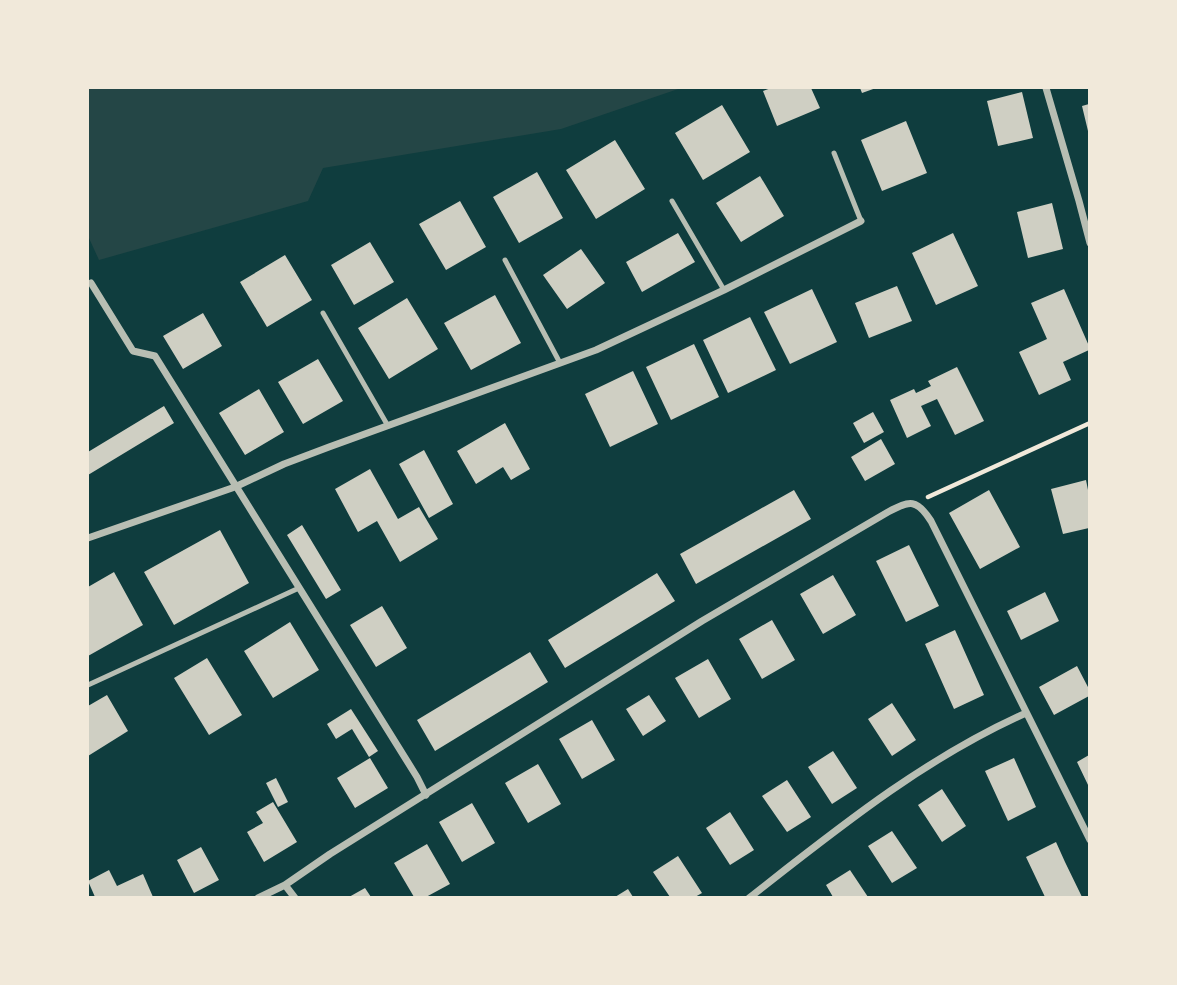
<svg xmlns="http://www.w3.org/2000/svg" width="1177" height="985" viewBox="0 0 1177 985" font-family="'PT Sans',sans-serif">
<style>
.green{fill:#244646}
.building{fill:#cfcfc3}
.lines{fill:none;stroke-linecap:round;stroke-linejoin:round}
.path{stroke:#f1e9da;stroke-width:4.5}
.service{stroke:#b8beb3;stroke-width:5}
.minor{stroke:#b8beb3;stroke-width:7}
</style>
<rect width="100%" height="100%" fill="#0f3d3e"/>
<path class="green" d="M88 88H681L561 129 323 168 308 201 99 260 88 236Z"/>
<path class="building" d="M771 88H811L820 108 777 126 763 91Z
M860 88H876L862 93Z
M1022 92 1033 138 998 146 987 101Z
M1089 104V131H1088L1082 106Z
M722 105 750 152 703 180 675 133Z
M906 121 927 173 882 191 861 140Z
M615 140 645 189 596 219 566 170Z
M537 172 563 218 519 243 493 197Z
M760 176 784 216 741 242 716 203Z
M460 201 486 247 446 270 419 224Z
M1052 203 1063 249 1028 258 1017 212Z
M678 233 695 262 642 292 626 262Z
M953 233 978 286 936 305 912 253Z
M370 242 394 282 354 305 331 265Z
M581 249 605 283 567 309 543 275Z
M285 255 312 300 267 327 240 282Z
M897 286 912 321 869 338 855 303Z
M812 289 837 342 790 364 764 312Z
M1064 289 1089 346V350L1063 362 1071 380 1039 395 1019 352 1047 339 1031 303Z
M495 295 521 343 471 370 444 323Z
M407 298 438 349 389 379 358 328Z
M203 313 222 346 183 369 163 336Z
M750 317 776 370 728 393 703 340Z
M694 344 719 397 671 420 646 367Z
M318 359 343 401 303 424 278 382Z
M957 367 984 421 955 435 937 399 921 406 931 426 907 438 890 400 914 389 916 393 931 386 928 381Z
M633 371 658 424 610 447 585 394Z
M259 389 284 432 245 455 219 413Z
M164 406 174 423 88 475V452Z
M873 412 884 432 864 443 853 423Z
M505 423 530 469 511 480 503 467 476 484 457 451Z
M881 439 895 464 865 481 851 457Z
M424 450 453 504 429 518 399 464Z
M370 469 398 519 419 507 438 539 400 562 377 521 358 532 335 489Z
M1086 480 1089 495V528L1063 534 1051 489Z
M794 490 811 519 696 584 680 554Z
M989 490 1020 547 980 569 949 513Z
M302 525 341 590 326 599 287 535Z
M220 530 249 583 174 625 144 572Z
M909 545 939 606 906 622 876 561Z
M114 572 143 625 88 656V587Z
M657 573 675 601 565 668 548 640Z
M833 575 856 615 823 634 800 594Z
M1045 592 1059 621 1021 640 1007 611Z
M382 606 407 648 376 667 350 625Z
M772 620 795 660 762 679 739 639Z
M290 622 319 670 273 698 244 651Z
M955 630 984 695 954 709 925 644Z
M530 652 548 682 435 751 417 720Z
M207 658 242 715 209 735 174 678Z
M708 659 731 699 699 718 675 678Z
M1077 666 1089 689V696L1054 715 1039 687Z
M107 695 128 731 88 756V706Z
M649 695 666 721 643 736 626 709Z
M892 703 916 740 892 756 868 719Z
M351 709 378 751 369 757 352 729 336 739 327 724Z
M592 720 615 760 582 779 559 739Z
M833 751 857 788 832 804 808 767Z
M1089 755V787L1077 762Z
M370 758 388 788 355 808 337 778Z
M1014 758 1036 807 1008 821 985 771Z
M538 764 561 804 528 823 505 783Z
M276 778 288 802 278 807 266 783Z
M787 780 811 817 787 832 762 796Z
M942 789 966 826 942 842 918 805Z
M273 802 297 842 264 862 247 832 263 823 256 812Z
M472 803 495 843 462 862 439 822Z
M730 812 754 850 730 865 706 828Z
M892 831 917 868 892 883 868 846Z
M1056 842 1065 862 1082 897H1045L1026 857Z
M427 844 450 884 426 897H414L394 863Z
M201 847 219 880 194 893 177 860Z
M678 856 702 893 695 897H670L653 872Z
M109 870 117 886 143 874 153 897H95L88 881Z
M850 870 868 897H833L826 885Z
M365 888 371 897H349Z
M628 889 633 897H615Z"/>
<g class="lines">
<path class="path" d="M928 497 1090 423"/>
<path class="service" d="M834 153 861 221
M672 201 724 290
M505 260 560 363
M323 313 388 426
M88 685 299 588"/>
<path class="minor" d="M1046 88 1079 201 1090 243
M91 283 133 351 155 356 417 777 426 795
M88 538 235 487 284 464 329 447 596 350 724 290 861 221
M285 885 295 898
M258 898 285 885 330 854 702 621 888 512C910 500 917 499 931 521L1090 840
M749 898C837 829 923 759 1026 713"/>
</g>
<rect width="1177" height="985" fill="none" stroke="#f1e9da" stroke-width="178"/>
</svg>
